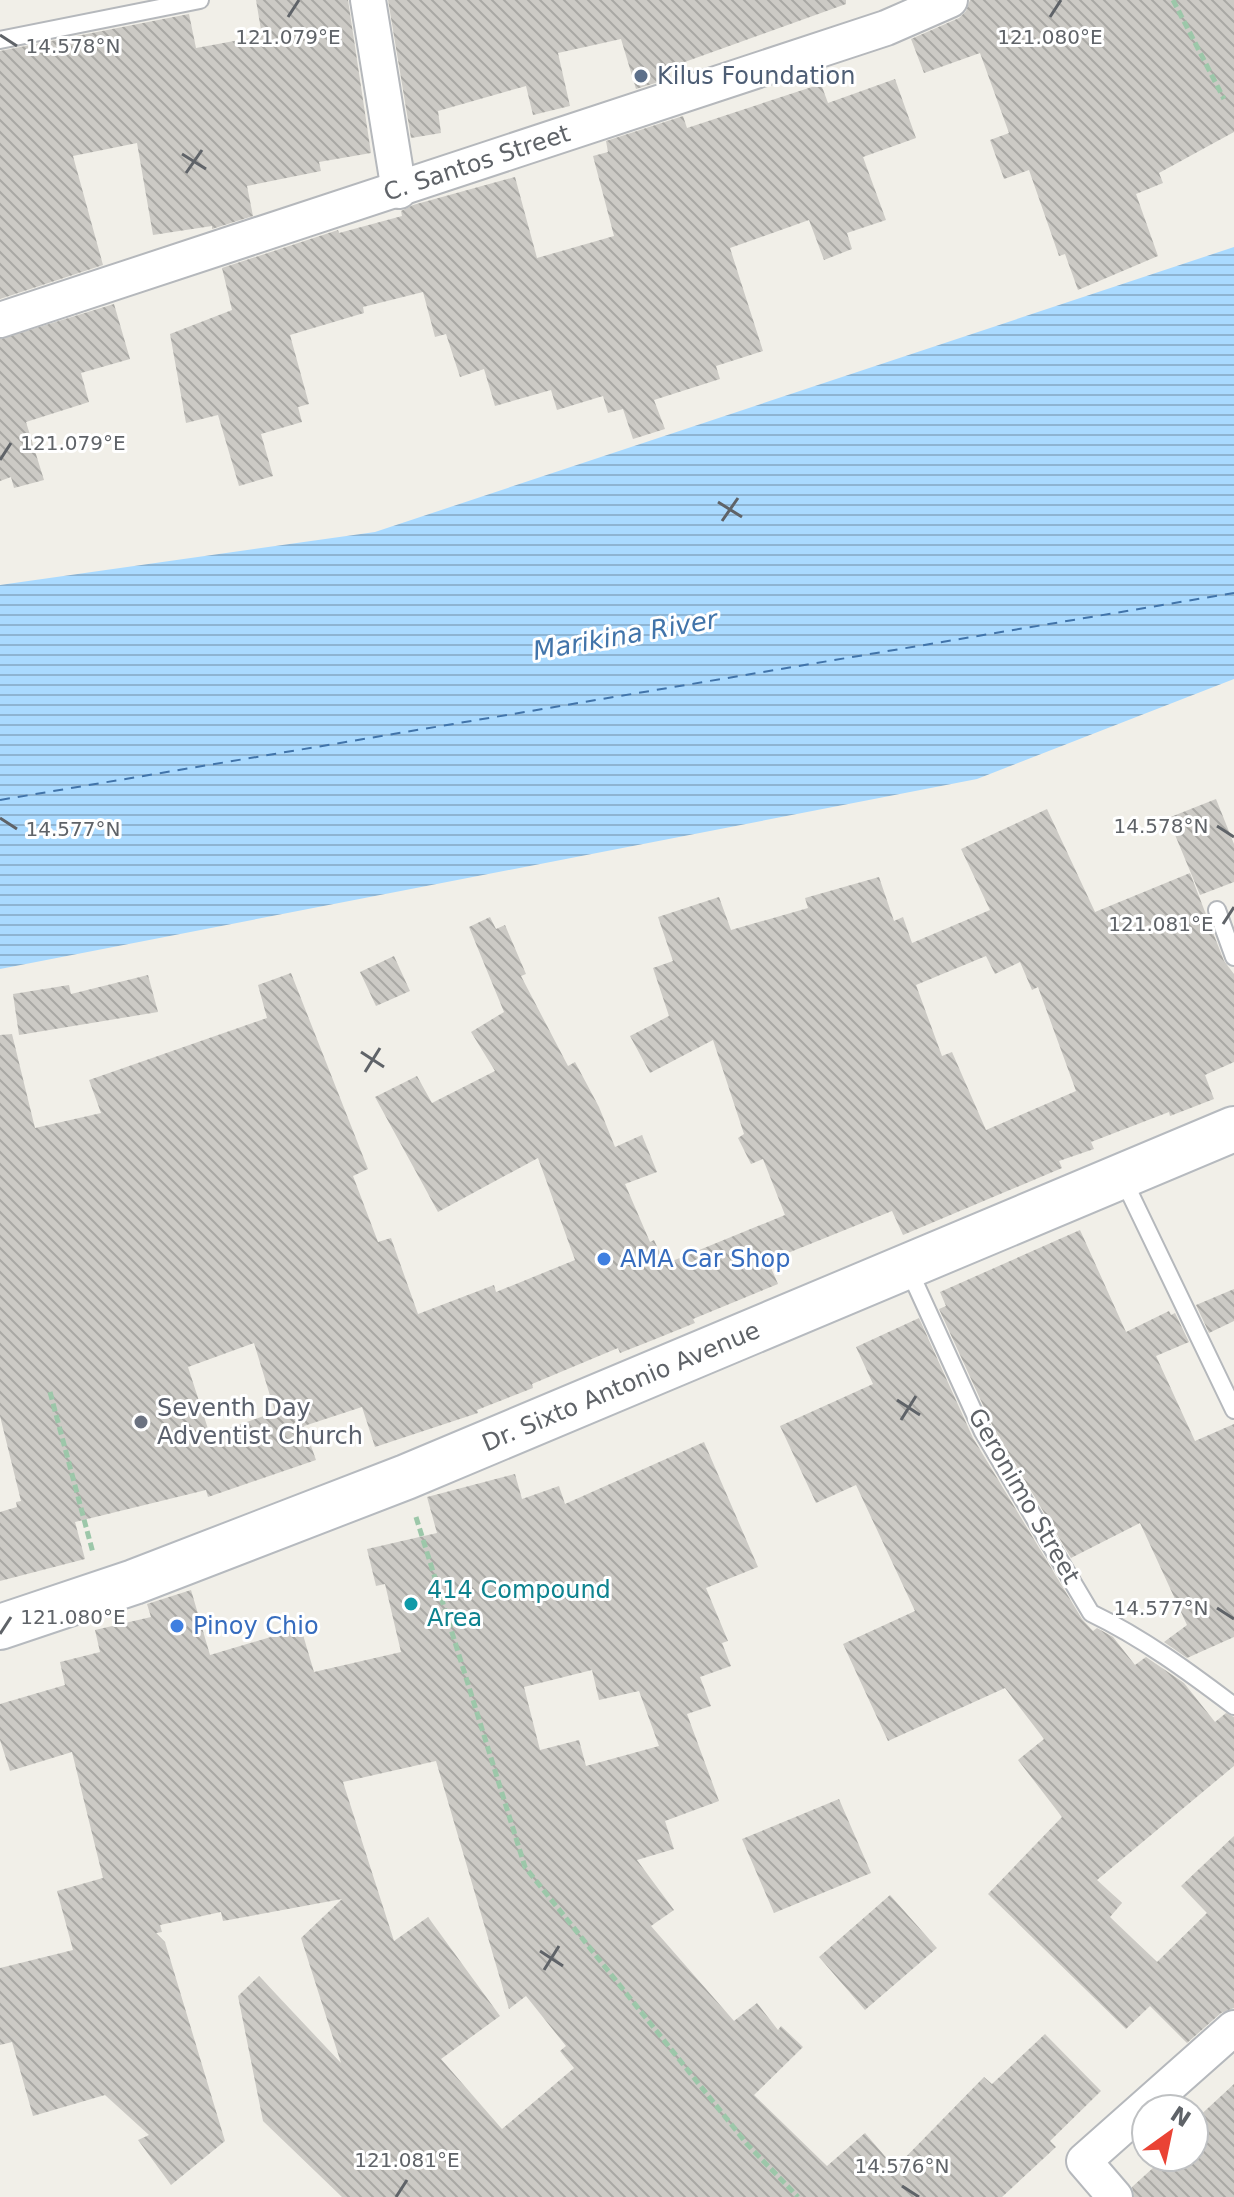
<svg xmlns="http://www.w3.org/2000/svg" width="1234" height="2197" viewBox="0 0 1234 2197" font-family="'DejaVu Sans',sans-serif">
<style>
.water{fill:url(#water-rules)}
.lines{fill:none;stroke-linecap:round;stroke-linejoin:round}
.ferry{stroke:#4174aa;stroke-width:2;stroke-dasharray:10 8;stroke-linecap:butt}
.building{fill:url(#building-back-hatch);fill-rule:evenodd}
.lane-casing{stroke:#b5b8bc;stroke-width:20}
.street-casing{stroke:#b5b8bc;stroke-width:38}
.secondary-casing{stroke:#b6babf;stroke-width:48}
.path{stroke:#9cc7a9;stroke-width:5;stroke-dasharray:8 4;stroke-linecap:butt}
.lane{stroke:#fff;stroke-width:16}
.street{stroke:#fff;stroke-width:34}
.secondary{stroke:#fff;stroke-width:44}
.ticks{fill:none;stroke:#5f6368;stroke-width:3}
.service-dot{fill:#5c6f8a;stroke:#fff;stroke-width:3}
.shop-dot{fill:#3f7fe0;stroke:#fff;stroke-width:3}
.worship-dot{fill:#6b7280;stroke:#fff;stroke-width:3}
.culture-dot{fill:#0f9aa8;stroke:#fff;stroke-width:3}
.labels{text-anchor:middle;stroke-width:6;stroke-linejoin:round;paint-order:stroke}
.service-label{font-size:24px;fill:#4e5e75;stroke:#fff;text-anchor:start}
.street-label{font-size:24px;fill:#5f6368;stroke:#fff}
.shop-label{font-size:24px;fill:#366cbe;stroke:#fff;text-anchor:start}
.worship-label{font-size:24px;fill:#5b616d;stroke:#fff;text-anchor:start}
.culture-label{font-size:24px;fill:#0d838f;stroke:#fff;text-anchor:start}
.water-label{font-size:26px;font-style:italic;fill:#4174aa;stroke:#fff}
.ticks-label{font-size:20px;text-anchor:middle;fill:#5f6368;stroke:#fff;stroke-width:6;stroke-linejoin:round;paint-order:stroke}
</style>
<defs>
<pattern id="water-rules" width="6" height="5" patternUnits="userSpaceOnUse" patternTransform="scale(2)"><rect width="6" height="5" fill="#aadaff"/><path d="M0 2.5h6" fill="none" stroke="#8eb4d2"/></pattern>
<pattern id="building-back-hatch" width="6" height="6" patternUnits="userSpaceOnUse" patternTransform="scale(2)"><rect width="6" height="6" fill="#cccac5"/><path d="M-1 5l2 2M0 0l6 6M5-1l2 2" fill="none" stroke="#a9a8a4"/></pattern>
</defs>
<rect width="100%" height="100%" fill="#f1efe8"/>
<path class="water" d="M1234 247V679L977 779 0 969V585L375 532Z"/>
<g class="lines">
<path class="ferry" d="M0 800 1234 593"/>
</g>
<path class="building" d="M256 0H348L371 153 319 162 321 171 247 186 253 216 212 229V226L153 235 137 143 73 156 103 265 0 299V51L189 14 196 48 262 36Z
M388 0H846V4L668 68 671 78 636 89 621 39 558 53 570 106 533 115 526 86 438 111 441 133 411 138Z
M970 0H1234V132L1159 173 1163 183 1136 194 1158 256 1078 290 1065 254 1059 256 1029 170 1004 179 990 140 1009 133 980 53 924 73 911 39 959 18 966 11Z
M895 79 916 138 863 157 886 220 847 233 852 249 824 260 809 220 730 248 763 351 716 366 720 379 654 400 665 429 633 439 623 409 608 413 603 396 557 410 551 390 495 406 484 369 460 377 446 334 435 337 423 292 363 307 364 313 290 335 309 404 298 407 302 422 261 434 273 476 239 486 218 415 186 423 170 334 232 310 222 268 338 230 339 233 402 216 401 211 413 205 515 177 537 258 614 236 593 156 608 152 606 141 683 116 687 128 821 84 828 103Z
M114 304 130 359 81 373 89 402 26 422 44 480 14 488 11 477 0 481V339Z
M1216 799 1234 844V882L1200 895 1168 818Z
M1047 809 1095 912 1190 873 1224 961 1234 974V1062L1205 1075 1214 1099 1170 1116 1169 1112 1091 1142 1094 1149 1059 1161 1062 1168 903 1235 892 1211 768 1261 778 1284 693 1319 695 1323 653 1340 620 1353 618 1348 532 1384 533 1388 477 1410 478 1413 375 1447 362 1407 304 1426 316 1460 208 1497 206 1490 75 1522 85 1559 0 1581V1512L17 1507 16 1502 21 1501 0 1416V1035L12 1034 35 1128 101 1113 89 1080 267 1018 258 985 291 973 368 1169 353 1176 378 1242 391 1238 418 1314 494 1285 496 1292 575 1260 538 1158 438 1212 375 1097 417 1076 432 1103 495 1071 471 1032 504 1012 469 927 490 917 496 929 505 925 526 974 521 976 568 1066 575 1062 599 1107 615 1147 642 1135 657 1172 625 1184 650 1242 654 1240 665 1264 785 1215 763 1159 751 1164 738 1138 744 1134 713 1040 650 1073 630 1036 669 1016 653 968 673 961 658 917 719 897 731 930 808 908 805 898 879 877 894 921 903 917 912 943 990 910 961 849ZM986 956 995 974 1020 962 1032 990 1038 987 1076 1091 986 1130 952 1052 942 1056 916 985ZM254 1343 275 1412 210 1435 188 1367Z
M394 956 410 991 376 1006 360 972Z
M148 975 158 1012 19 1035 13 994 69 985 71 994Z
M1080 1230 1126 1332 1169 1311 1171 1315 1175 1313 1189 1342 1156 1356 1195 1441 1234 1424V1637L1187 1658 1164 1642 1187 1625 1140 1523 1071 1558 993 1427 939 1309 946 1306 940 1292Z
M1234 1289V1321L1209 1333 1196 1305Z
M919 1318 973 1438 1082 1619 1093 1631 1097 1628 1113 1637 1135 1665 1146 1657 1184 1683 1215 1722 1226 1713 1234 1717V1766L1097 1880 1122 1903 1110 1917 1157 1962 1207 1913 1181 1886 1234 1836V2008L1221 2013 1187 2043 1150 2006 1126 2029 988 1894 1062 1817 1018 1760 1044 1739 1005 1688 888 1741 843 1644 915 1611 856 1485 816 1503 780 1426 873 1384 856 1347Z
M704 1442 758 1567 706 1588 728 1641 722 1643 731 1666 700 1677 711 1706 687 1714 719 1801 665 1821 674 1849 637 1860 674 1910 651 1926 734 2021 757 2003 778 2030 781 2026 803 2047 754 2095 827 2166 865 2133 895 2168 984 2077 992 2084 1045 2034 1101 2091 1050 2141 1056 2147 1002 2197H342L263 2121 238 1996 259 1976 341 2063 301 1938 342 1899 223 1921 221 1912 160 1925 162 1932 156 1933 165 1942 225 2141 171 2185 138 2140 149 2135 105 2095 33 2116 12 2042 0 2045V1968L73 1950 57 1891 103 1878 72 1752 10 1771 0 1740V1704L65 1685 60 1662 100 1652 95 1630 151 1617 147 1604 191 1590 210 1655 301 1628 314 1672 401 1652 385 1584 376 1586 367 1549 437 1533 427 1497 515 1474 522 1499 559 1486 565 1504ZM592 1670 599 1700 639 1691 659 1746 586 1766 579 1740 540 1750 524 1687ZM436 1761 509 2009 526 1996 566 2046 560 2051 574 2068 502 2129 441 2059 500 2016 428 1917 394 1941 343 1782Z
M839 1799 871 1873 774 1913 742 1839Z
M890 1895 937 1948 865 2010 819 1957Z
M1234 2084V2197H1134L1132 2187 1165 2157H1194V2121Z"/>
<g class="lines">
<defs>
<path id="lane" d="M0 40 200 0
M1217 910 1234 957
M1122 1177 1234 1410
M908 1268 983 1432 1091 1613C1143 1638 1189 1672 1234 1706"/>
<g id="street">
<path d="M368 0 399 191"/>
<path id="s1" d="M0 320 886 28 950 0"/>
<path d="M1115 2197 1084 2161 1234 2028"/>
</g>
<g id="secondary">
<path id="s2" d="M0 1627 134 1582 406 1477 1234 1129"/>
</g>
</defs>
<use href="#lane" class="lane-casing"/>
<use href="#street" class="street-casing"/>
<use href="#secondary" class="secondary-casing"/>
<path class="path" d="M1173 0 1224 99
M50 1392 93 1553
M416 1517 525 1867 747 2144 798 2197"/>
<use href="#lane" class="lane"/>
<use href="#street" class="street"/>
<use href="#secondary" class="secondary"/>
</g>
<path class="ticks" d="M288 17 299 0M1050 17 1061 0M0 35 17 46M182 154 206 169M186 173 202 150M0 460 11 443M718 502 742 517M722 521 738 498M0 818 17 829M1217 826 1234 837M1223 924 1234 907M361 1052 384 1067M365 1072 380 1048M897 1400 920 1415M901 1420 916 1396M1217 1608 1234 1619M0 1634 11 1617M540 1951 563 1966M544 1970 559 1946M902 2186 919 2197M396 2197 407 2180"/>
<circle class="service-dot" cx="641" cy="76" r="8"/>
<g class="shop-dot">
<circle cx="604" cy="1259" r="8"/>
<circle cx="177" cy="1626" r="8"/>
</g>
<circle class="worship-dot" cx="141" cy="1422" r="8"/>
<circle class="culture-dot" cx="411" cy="1604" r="8"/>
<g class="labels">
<g class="service-label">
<text x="657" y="84">Kilus Foundation</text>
</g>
<g class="street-label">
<text dy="8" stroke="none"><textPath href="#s1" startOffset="502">C. Santos Street</textPath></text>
<text dy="8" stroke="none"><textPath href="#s2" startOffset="666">Dr. Sixto Antonio Avenue</textPath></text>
<text transform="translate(1024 1496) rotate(60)" y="8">Geronimo Street</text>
</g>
<g class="shop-label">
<text x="620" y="1267">AMA Car Shop</text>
<text x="193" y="1634">Pinoy Chio</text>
</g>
<g class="worship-label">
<text x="157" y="1416">Seventh Day<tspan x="157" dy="28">Adventist Church</tspan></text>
</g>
<g class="culture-label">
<text x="427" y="1598">414 Compound<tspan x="427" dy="28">Area</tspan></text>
</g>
<g class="water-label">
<text transform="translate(625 635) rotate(-10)" y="9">Marikina River</text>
</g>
</g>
<g class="ticks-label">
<text x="288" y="44">121.079°E</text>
<text x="1050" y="44">121.080°E</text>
<text x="73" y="53">14.578°N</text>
<text x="73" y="450">121.079°E</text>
<text x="1161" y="833">14.578°N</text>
<text x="73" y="836">14.577°N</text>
<text x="1161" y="931">121.081°E</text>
<text x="1161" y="1615">14.577°N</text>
<text x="73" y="1624">121.080°E</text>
<text x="407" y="2167">121.081°E</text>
<text x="902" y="2173">14.576°N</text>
</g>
<g transform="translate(1170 2133) rotate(33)"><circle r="38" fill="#ffffff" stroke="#bfc1c3" stroke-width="2"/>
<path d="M0-6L14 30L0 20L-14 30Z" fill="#ea4335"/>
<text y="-12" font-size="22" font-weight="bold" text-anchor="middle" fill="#5f6368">N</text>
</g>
</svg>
